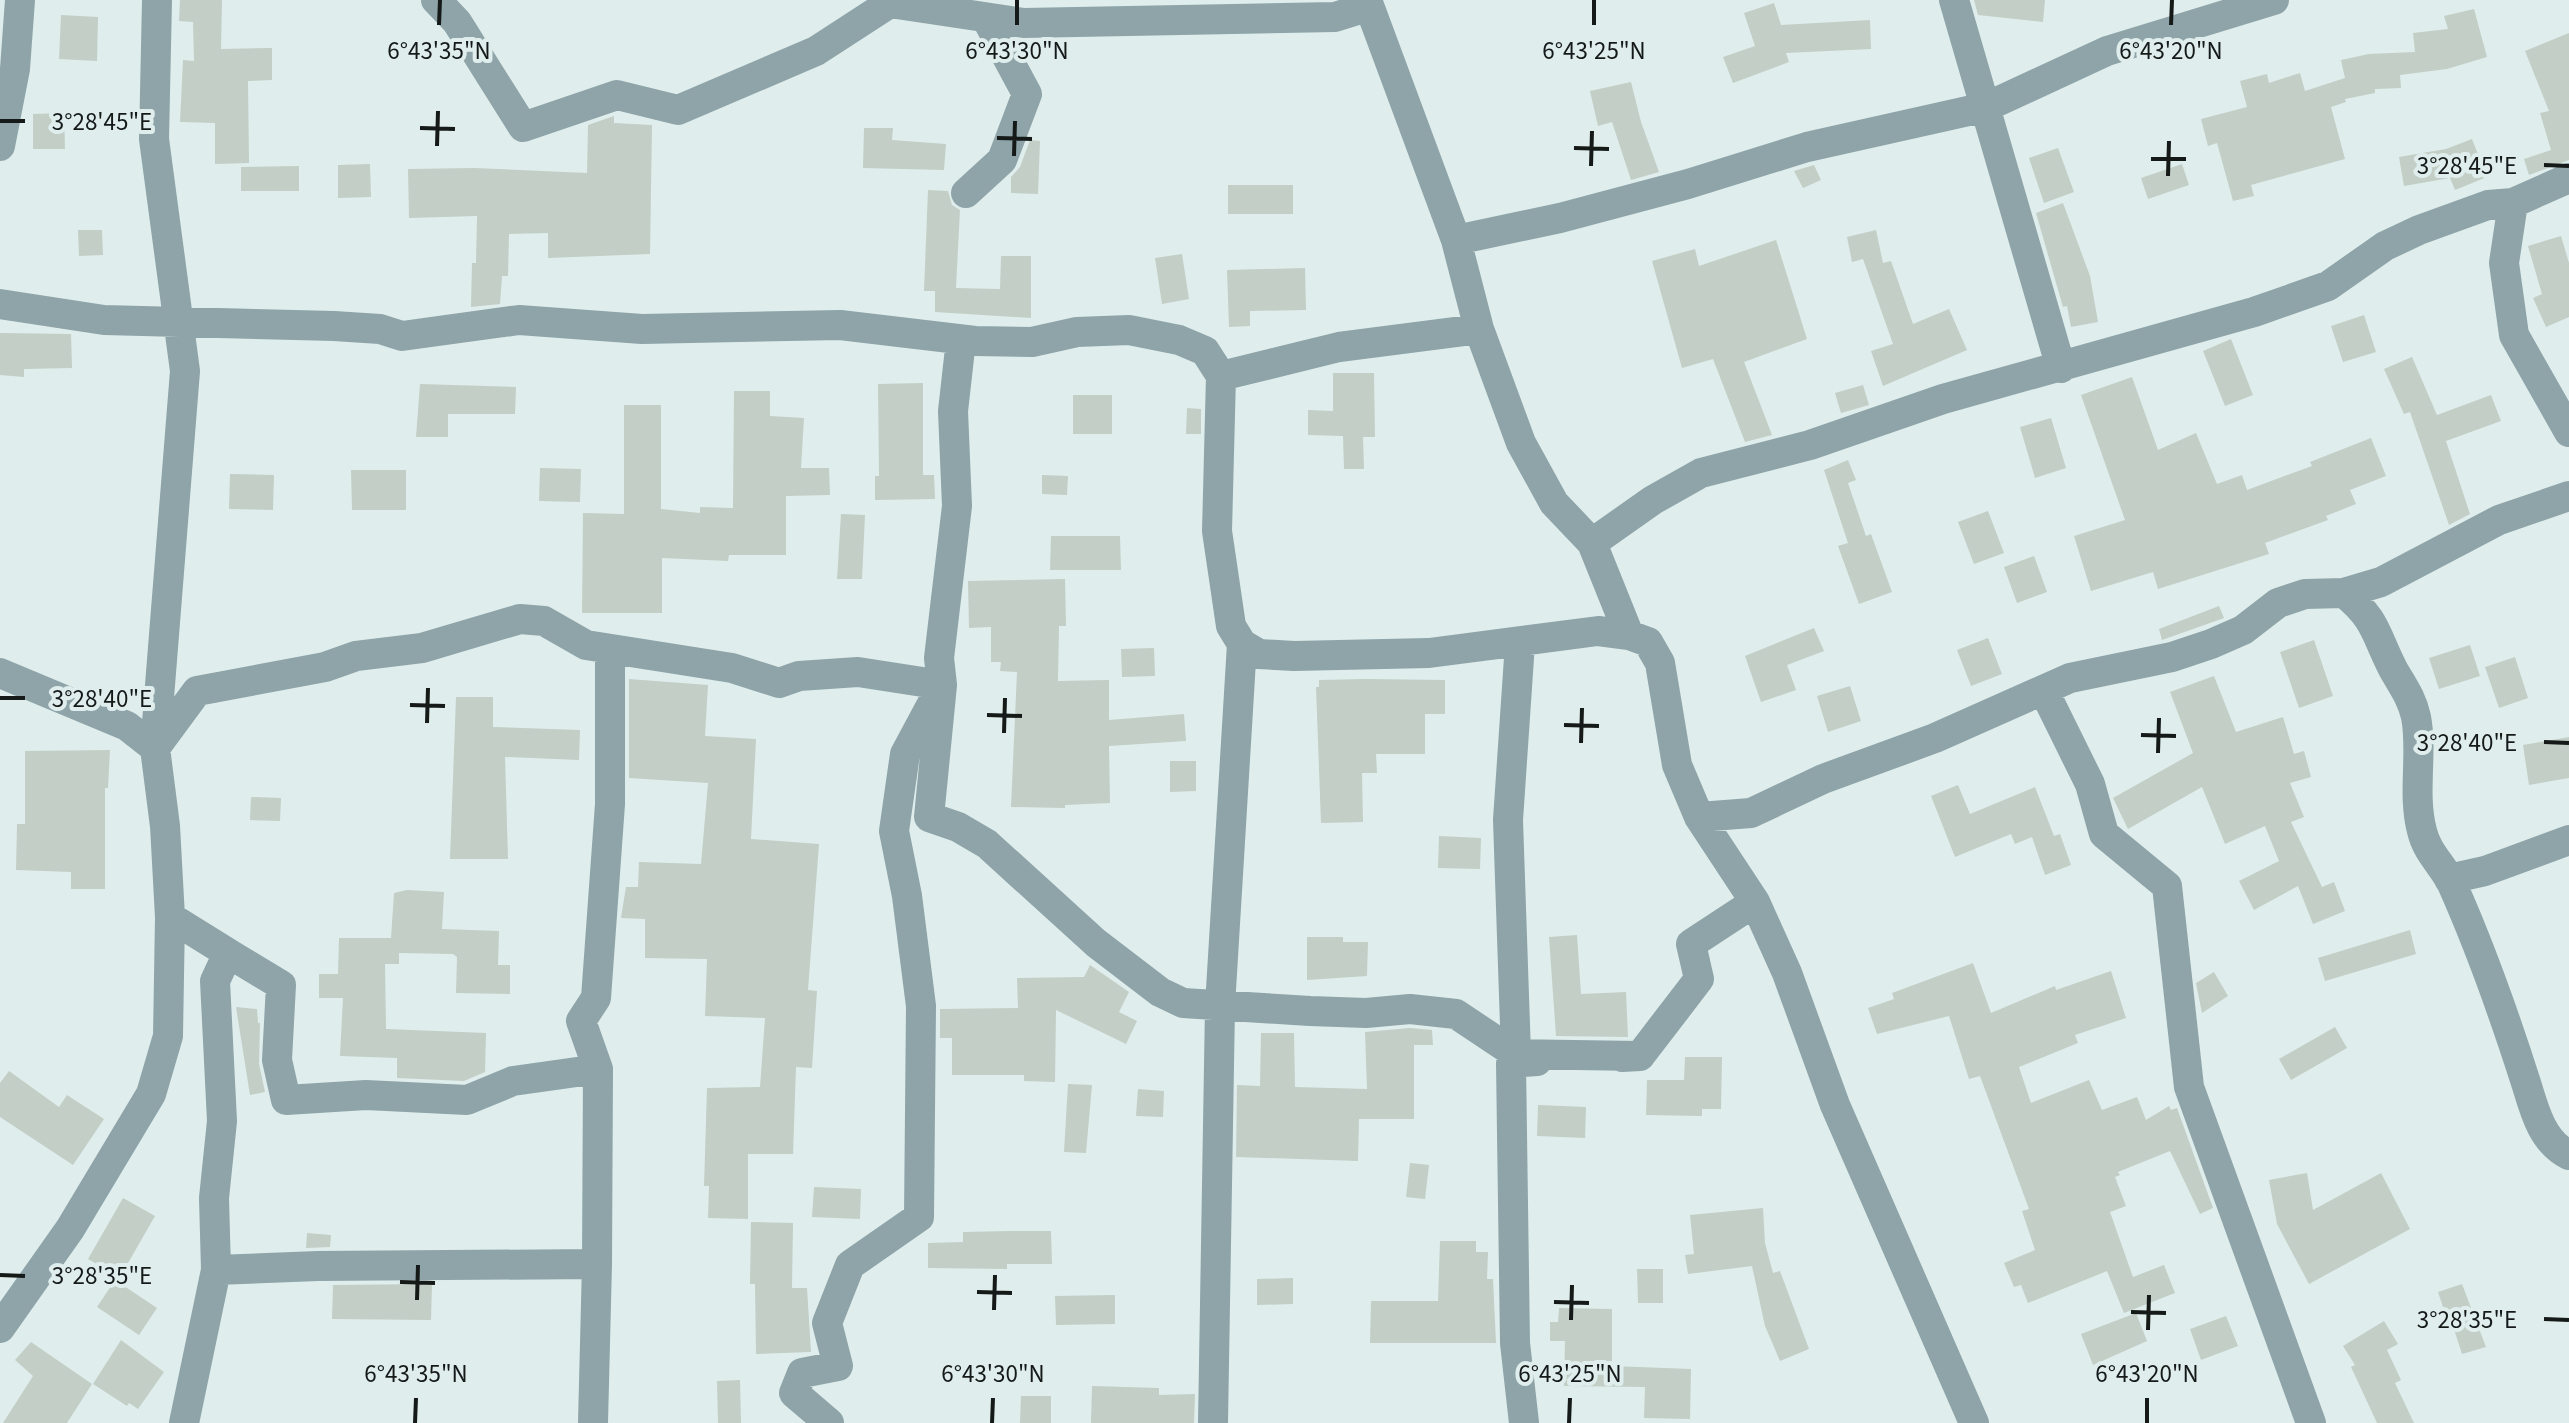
<svg xmlns="http://www.w3.org/2000/svg" width="2569" height="1423" viewBox="0 0 2569 1423" font-family="'Source Sans 3',sans-serif">
<style>
.building{fill:#c2cec6}
.lines{fill:none;stroke-linecap:round;stroke-linejoin:round}
.minor{stroke:#8ea4a9;stroke-width:30}
.ticks{fill:none;stroke:#151a19;stroke-width:4}
.ticks-label{font-size:25px;text-anchor:middle;fill:#151a19;stroke:#dfeeec;stroke-width:8;stroke-linejoin:round;paint-order:stroke}
</style>
<rect width="100%" height="100%" fill="#dfeeec"/>
<path class="building" d="M180 0H222L221 49 272 48V80L248 81 249 163 215 164V123L180 122 183 60 194 61 193 22 179 21Z
M1974 0H2045L2043 22 1978 15Z
M1774 3 1781 25 1870 20 1871 49 1786 53 1789 62 1733 83 1723 57 1755 46 1744 13Z
M2474 9 2487 57 2447 69 2400 75 2401 88 2375 89V93L2345 99 2346 102 2331 107 2345 159 2251 185 2254 196 2233 201 2217 143 2208 146 2201 119 2247 107 2240 81 2267 74 2269 83 2300 73 2305 91 2345 78 2341 60 2369 54 2415 52 2413 33 2448 29 2444 16Z
M61 15 98 17 97 61 59 59Z
M2569 33V160L2529 175 2524 159 2551 150 2540 113 2549 111 2525 51Z
M1631 82 1641 122 1659 172 1631 180 1612 122 1598 126 1590 91Z
M64 113 65 149H33V114Z
M614 116V123L652 125 650 254 548 258V233L509 234 508 276H502L500 304 471 307 472 263H476L477 216 409 218 408 169 474 168 587 173 588 125Z
M864 128H893L892 140 946 144 944 170 863 168Z
M2472 139 2487 177 2455 190 2450 178 2404 186 2399 157 2446 149Z
M1030 140 1040 141 1038 194 1011 193V177L1020 167Z
M2058 148 2074 192 2044 203 2029 158Z
M370 164 371 197 338 198V165Z
M2182 164 2189 185 2148 199 2141 178Z
M1814 165 1821 180 1803 188 1794 171Z
M299 166V191H241V167Z
M1228 185H1293V214H1228Z
M928 190 948 191 952 205 960 210 956 288 1000 289 1001 256H1031V318L935 312V291H924Z
M2063 203 2090 276 2098 322 2071 327 2067 306 2063 307 2036 213Z
M78 230H102L103 255 79 256Z
M1876 230 1883 263 1891 261 1913 324 1949 309 1967 350 1883 386 1871 351 1893 344 1863 259 1852 262 1847 237Z
M2561 236 2569 263V317L2546 327 2533 298 2542 294 2528 246Z
M1776 240 1807 339 1744 362 1772 435 1745 442 1713 359 1682 368 1652 261 1695 249 1699 266Z
M1182 254 1189 299 1162 304 1155 258Z
M1305 268 1306 310 1250 311V326L1229 327 1227 270Z
M2364 315 2376 352 2343 362 2331 326Z
M0 333 71 334 72 368 24 369V377L0 375Z
M2231 339 2253 395 2225 406 2203 351Z
M2412 357 2437 415 2491 395 2501 421 2446 441 2470 514 2449 525 2410 412 2404 414 2384 369Z
M1333 373H1374L1375 437H1363L1364 469H1344L1343 436 1308 435V410L1333 411Z
M2132 377 2158 450 2196 433 2217 484 2242 475 2247 490 2312 466 2310 462 2371 438 2386 476 2350 490 2356 504 2326 516 2328 520 2265 543 2269 554 2158 589 2153 572 2091 591 2074 536 2125 520 2081 395Z
M923 383V475H934L935 499 875 500V476H879L878 384Z
M420 384 516 387 515 414H448V437H416Z
M1863 385 1869 405 1841 413 1835 393Z
M734 391H770V416L804 418 801 468H829L830 495 786 496V555H729L728 561 662 558V613H582L583 513 624 514V405H661V509L700 513V507L733 508Z
M1073 395H1112V434H1073Z
M1187 408 1201 409V434H1186Z
M2051 418 2066 468 2035 478 2020 427Z
M1848 460 1856 480 1848 483 1866 536 1871 534 1892 592 1859 604 1838 546 1848 543 1824 470Z
M540 468 581 469 580 502 539 501Z
M351 470H406V510H352Z
M230 474 274 475 273 510 229 509Z
M1042 475 1068 476 1067 495 1042 494Z
M1988 511 2004 553 1974 564 1958 522Z
M841 514 865 515 862 579H837Z
M1051 536H1120L1121 570H1050Z
M2034 556 2047 592 2017 603 2004 567Z
M1065 579 1066 626H1059L1058 681 1109 680V720L1184 714 1186 741 1109 746 1110 803 1065 805V808L1011 807 1017 672 1000 671 1001 662H991V627L969 628 968 581Z
M2219 606 2224 618 2162 640 2159 629Z
M1814 628 1824 651 1787 665 1796 690 1761 702 1745 656Z
M1988 638 2002 674 1971 686 1957 650Z
M2314 640 2333 696 2299 708 2280 652Z
M2470 645 2480 676 2439 689 2429 658Z
M1154 648 1155 676 1122 677 1121 649Z
M2515 657 2528 698 2499 708 2485 667Z
M2214 676 2236 732 2283 717 2294 754 2304 751 2311 777 2290 783 2304 817 2291 822 2322 887 2334 882 2345 911 2313 924 2298 886 2254 910 2239 881 2279 861 2265 826 2225 844 2202 787 2128 829 2113 798 2193 753 2170 692Z
M629 679 708 685 705 736 756 739 751 839 819 844 808 990 817 991 812 1068 796 1067 793 1154H748V1219L708 1218 709 1186H704L707 1088 760 1087 765 1018 705 1016 707 959 645 958V919L621 918 626 887H638L639 862 701 864 708 783 629 778Z
M1365 679 1445 680V714H1425V754H1376L1377 773H1362L1363 822 1321 823 1316 687H1319V680Z
M1850 686 1861 721 1828 732 1817 696Z
M456 697H493V727L580 730 579 760 505 757 508 859H450Z
M2569 737V778L2529 785 2523 745Z
M110 750 108 788H105V889H71V872L16 870 17 824H25V751Z
M1170 761H1196V791L1170 792Z
M1958 785 1970 814 2035 787 2054 836 2060 834 2071 865 2045 875 2032 837 2015 844 2011 834 1955 857 1931 796Z
M251 797 281 798 280 821 250 820Z
M1439 836 1481 838 1480 869 1438 868Z
M407 890 444 892 442 929 499 931 498 965H510V994L456 993 457 957 453 954 399 953V964H385L386 1029 486 1033 485 1072 464 1081 397 1078V1058L340 1056 343 998H319V974H338L339 938H391L394 893Z
M2410 930 2416 954 2325 981 2318 958Z
M1577 935 1581 994 1626 992 1628 1037 1556 1036 1549 937Z
M1307 937H1343V942H1368L1367 976 1307 980Z
M1973 963 1991 1013 2055 986 2056 990 2111 971 2126 1018 2075 1035 2078 1043 2019 1067 2031 1103 2089 1080 2102 1110 2137 1097 2146 1120 2169 1106 2171 1110 2177 1108 2213 1208 2200 1214 2170 1151 2118 1172 2120 1175 2115 1177 2126 1206 2110 1212 2133 1277 2164 1265 2175 1293 2124 1313 2107 1271 2028 1303 2021 1285 2014 1287 2004 1263 2035 1250 2022 1211 2029 1209 1980 1076 1969 1079 1949 1016 1877 1034 1868 1008 1894 999 1892 993Z
M1090 965 1129 992 1119 1012 1137 1021 1126 1044 1056 1010 1055 1082 1024 1081V1075H952V1038H940V1009L1018 1008 1017 978 1084 977Z
M2214 972 2228 996 2202 1013 2196 983Z
M236 1007 257 1009 258 1023H260L259 1064 265 1092 250 1095Z
M2335 1027 2347 1048 2291 1080 2279 1059Z
M1410 1028 1432 1030 1433 1045H1414V1119H1359L1358 1161 1236 1157 1237 1085 1260 1086 1261 1033H1294L1295 1087 1367 1089 1365 1032Z
M1685 1057H1722L1721 1109H1702V1116L1646 1115 1647 1080H1684Z
M9 1071 59 1107 67 1095 104 1119 73 1165 0 1117V1083Z
M1068 1084 1092 1085 1086 1153 1064 1152Z
M1138 1089 1164 1091 1163 1117 1136 1116Z
M1538 1105 1586 1107 1585 1138 1537 1136Z
M1410 1163 1429 1165 1425 1199 1406 1197Z
M2307 1173 2313 1210 2381 1173 2410 1229 2309 1284 2277 1224 2269 1180Z
M814 1187 861 1189 860 1219 812 1217Z
M123 1198 155 1216 120 1277 88 1259Z
M1763 1208 1765 1243 1773 1273 1780 1271 1809 1349 1780 1361 1765 1326 1752 1266 1688 1274 1685 1255 1694 1254 1690 1215Z
M751 1222 793 1223 792 1288H807L811 1352 756 1354 755 1284H750Z
M1011 1231H1051L1052 1264H1007V1269L928 1268V1243L963 1242V1232Z
M307 1233 331 1235 330 1247 306 1248Z
M1440 1241H1476V1252H1488L1487 1279H1493L1496 1343H1370L1371 1301H1438Z
M1637 1269H1663V1303H1638Z
M1293 1278V1304L1257 1305V1279Z
M115 1280 157 1308 139 1335 97 1307Z
M432 1284 431 1320 332 1319 333 1285Z
M2462 1284 2486 1347 2462 1354 2451 1320 2448 1322 2438 1292Z
M1115 1295V1324L1056 1325 1055 1296Z
M1559 1308 1612 1309V1366L1691 1369 1690 1419 1644 1418 1645 1387 1564 1386 1565 1341H1550V1322H1558Z
M2136 1313 2147 1341 2093 1365 2081 1334Z
M2226 1316 2238 1346 2201 1360 2190 1329Z
M2384 1321 2398 1344 2387 1350 2401 1380 2395 1383 2414 1423H2377L2351 1367 2355 1365 2343 1346Z
M121 1340 164 1372 138 1409 129 1403 127 1406 93 1384Z
M31 1342 92 1384 67 1423H3L33 1376 15 1360Z
M740 1380 741 1423H718L717 1381Z
M1092 1386 1159 1388V1395L1195 1394 1194 1423H1091Z
M1021 1396H1051V1423H1020Z"/>
<g class="lines">
<path class="minor" d="M436 0 457 22 523 127 617 95 678 110 816 51 890 3 1024 23 1335 17 1367 7
M1367 0 1456 240 1479 329 1521 443 1554 503 1592 543 1629 635
M1954 0 2061 368
M0 146 15 69 20 0
M966 193 1002 160 1027 94 986 18
M2513 203 2504 263 2514 335 2569 432
M1456 240 1560 218 1688 184 1807 147 1986 107 2107 51 2274 0
M0 304 104 320 334 326 380 329 402 336 519 320 642 329 840 325 975 341 1032 342 1077 332 1129 330 1179 340 1205 351 1221 376 1217 531 1231 626 1242 644 1259 654 1294 656 1429 653 1598 631 1629 635 1648 642 1660 663 1677 765 1699 817 1755 902 1787 973 1835 1105 1974 1423
M1221 376 1339 347 1479 329
M1592 543 1653 500 1701 473 1810 445 1943 399 2254 312 2328 286 2385 246 2419 230 2488 205 2513 203 2569 178
M2344 593C2377 620 2375 634 2393 669 2402 685 2412 698 2416 717 2423 753 2412 794 2422 831 2427 853 2443 865 2452 884 2481 949 2505 1017 2527 1086 2535 1113 2543 1142 2569 1155
M0 673 127 726 155 748
M2044 691 2090 784 2104 834 2167 886 2189 1087 2311 1423
M155 748 197 691 325 667 356 656 422 648 520 619 544 621 586 645 732 668 779 683 799 676 858 672 942 685 929 817 958 827 987 844 1096 943 1160 992 1183 1003 1310 1011 1366 1013 1410 1009 1456 1014 1516 1054 1640 1056
M1699 817 1751 813 1823 779 1935 738 2070 678 2172 657 2211 644 2243 630 2278 603 2305 594 2344 593 2381 582 2499 520 2569 496
M2449 879 2485 871 2569 840
M170 917 228 953 215 981 222 1121 214 1198 216 1270 318 1266 597 1264 598 1069
M228 953 281 985 277 1060 286 1100 366 1095 467 1100 513 1081 598 1069 581 1021 596 998 610 804V650
M1516 1054 1508 820 1520 643
M1622 1057 1640 1056 1699 979 1691 944 1755 902
M0 1328 70 1229 151 1094 168 1036 170 917 165 826 155 748 185 371 154 139 157 0
M184 1423 216 1270
M593 1423 597 1264
M829 1423 794 1393 802 1373 838 1366 827 1323 850 1265 919 1217 921 1006 907 896 894 831 905 754 942 685 939 658 957 506 953 411 961 340
M1213 1423 1220 1006 1242 644
M1524 1423 1515 1343 1511 1063 1537 1061"/>
</g>
<path class="ticks" d="M439 25 440 0M1017 25V0M1594 25V0M2171 25 2172 0M0 121H25M420 128 455 129M997 138 1032 139M437 146 438 111M1574 148 1609 149M1014 156 1015 121M2151 159H2186M2544 165 2569 166M1591 166 1592 131M2168 176 2169 141M0 698H25M410 705 445 706M987 715 1022 716M427 723 428 688M1564 725 1599 726M1004 733 1005 698M2141 735 2176 736M2544 742 2569 743M1581 743 1582 708M2158 753 2159 718M0 1275 25 1276M400 1282 435 1283M977 1292 1012 1293M417 1300 418 1265M1554 1302 1589 1303M994 1310 995 1275M2131 1312 2166 1313M2544 1319 2569 1320M1571 1320 1572 1285M2148 1330 2149 1295M415 1423 416 1398M992 1423 993 1398M1569 1423 1570 1398M2147 1423V1398"/>
<g class="ticks-label">
<text x="439" y="59">6°43'35"N</text>
<text x="1017" y="59">6°43'30"N</text>
<text x="1594" y="59">6°43'25"N</text>
<text x="2171" y="59">6°43'20"N</text>
<text x="102" y="130">3°28'45"E</text>
<text x="2467" y="174">3°28'45"E</text>
<text x="102" y="707">3°28'40"E</text>
<text x="2467" y="751">3°28'40"E</text>
<text x="102" y="1284">3°28'35"E</text>
<text x="2467" y="1328">3°28'35"E</text>
<text x="416" y="1382">6°43'35"N</text>
<text x="993" y="1382">6°43'30"N</text>
<text x="1570" y="1382">6°43'25"N</text>
<text x="2147" y="1382">6°43'20"N</text>
</g>
</svg>
